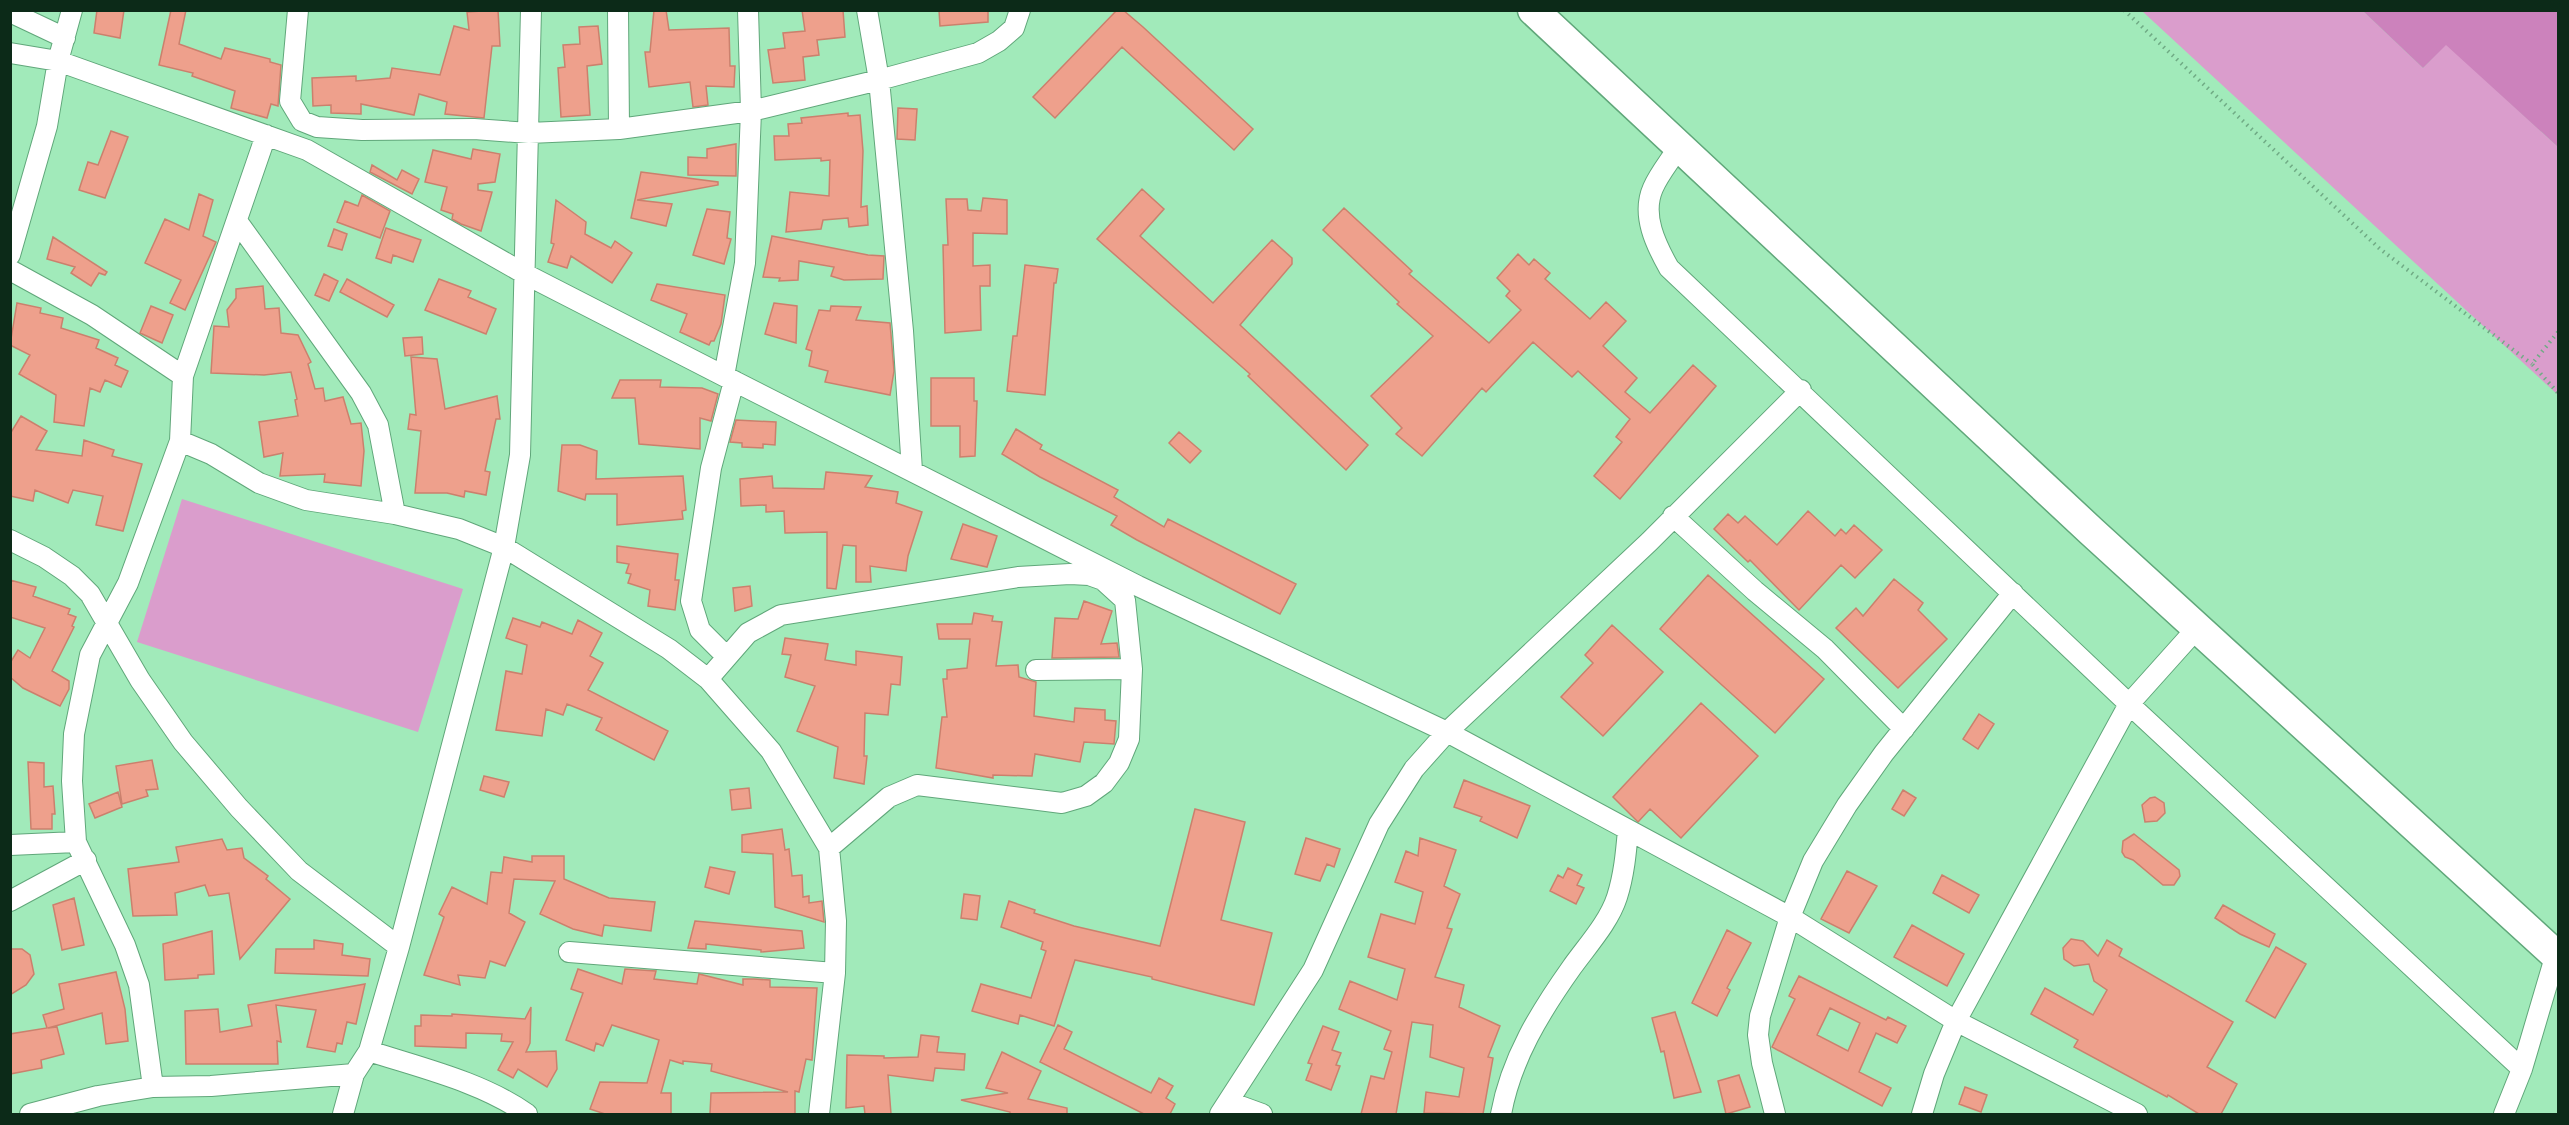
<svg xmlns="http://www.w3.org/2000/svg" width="2569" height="1125" viewBox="0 0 2569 1125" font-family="'PT Serif',serif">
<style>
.green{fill:#da9dcc}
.forest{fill:#cc82bc}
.building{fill:#eea08c;stroke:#cb806d;stroke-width:1.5;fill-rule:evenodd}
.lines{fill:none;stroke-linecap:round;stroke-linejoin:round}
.street-casing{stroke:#60a77a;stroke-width:22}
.primary-casing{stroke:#60a77a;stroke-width:33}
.path{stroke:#70ab85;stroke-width:4;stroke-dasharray:1.5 4.5;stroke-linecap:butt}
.street{stroke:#fff;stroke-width:20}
.primary{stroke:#fff;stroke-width:30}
</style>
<rect width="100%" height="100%" fill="#a1eaba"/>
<path class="green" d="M2142 11H2363L2423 68 2446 44 2558 147V395Z
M182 499 463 589 418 732 137 642Z"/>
<path class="forest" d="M2363 11H2558V147L2446 45 2423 68Z"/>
<path class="building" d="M97 10H124L120 38 94 33Z
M171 10H186L179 44 221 59 225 48 270 59V62L281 65 278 106 271 104 267 118 231 108 235 91 192 76 193 73 159 65Z
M498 10 500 46H492L484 118 445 114 447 102 419 94 414 115 361 104V114L331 113V105L313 106 312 78 356 76V81L390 78 392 68 440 75 454 26 469 30 467 12Z
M654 10H666L669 30 729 28 730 66H735L734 87 706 86 708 105 693 107 690 82 649 87 645 52H650Z
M802 10H843L845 37 817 40 819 55 803 57 805 80 773 83 768 50 785 48 783 33 805 31Z
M939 10H988V22L940 26Z
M1117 10H1123L1143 27 1253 129 1234 150 1122 47 1055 118 1033 97Z
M598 26 602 64 587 66 590 115 561 117 558 68 565 67 563 45 580 44 579 27Z
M898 108 917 109 915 140 897 139Z
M848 113V116L860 115 863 151 861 207 867 206 868 225 849 227 848 218 823 220 821 229 786 232 790 192 829 196 830 160 821 161V158L775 160 774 136H789L788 124 802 123 801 118Z
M111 131 128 137 105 198 79 190 88 162 98 165Z
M736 144V176L688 175V157L707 158V149Z
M473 149 500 154 495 182 478 184V190L492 192 481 231 461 224 452 219 453 214 441 210 447 187 425 182 433 150 471 159Z
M372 165 397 180 402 170 419 179 412 194 370 172Z
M641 172 718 182V185L637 200 672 204 666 226 631 218Z
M1142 189 1164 209 1140 236 1213 303 1272 240 1292 258V264L1240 325 1368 445 1346 470 1248 376 1250 374 1097 239Z
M199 194 213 200 203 236 216 242 185 310 170 303 181 280 145 263 165 219 189 230Z
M362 195 390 211 380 238 337 222 345 201 358 206Z
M983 198 1007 200V234L973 233V266L990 265V286H980L981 330 945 333 943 245H948L946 199H967L968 210 981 211Z
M556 200 586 222 585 234 611 248 615 241 632 253 612 283 571 256 567 268 548 262 554 244 551 243Z
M1344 208 1412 271 1409 274 1489 343 1521 310 1506 296 1510 291 1497 278 1518 254 1529 265 1534 259 1550 273 1545 279 1590 319 1606 302 1626 321 1603 346 1637 378 1625 392 1650 413 1693 365 1716 386 1620 499 1594 476 1622 442 1616 437 1630 419 1578 371 1572 377 1533 342 1486 392 1482 388 1422 456 1396 434 1402 428 1371 396 1433 336 1397 304 1399 302 1323 230Z
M707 209 730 212 727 238 731 239 724 264 693 255Z
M386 228 421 240 413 262 393 255 391 263 376 258Z
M334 229 347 234 342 250 328 246Z
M772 236 868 255 884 256 883 279 844 280 831 276 834 267 799 261 798 280 779 281 780 278 763 277Z
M53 237 107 272 105 275 99 273 91 286 71 273 75 267 47 259Z
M1025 265 1058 269 1056 283H1054L1045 395 1007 391 1013 336H1017Z
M324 274 338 281 329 301 315 295Z
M347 279 394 305 387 317 340 292Z
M439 279 471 291 468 297 496 309 486 334 425 310Z
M657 284 725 295 721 324 714 341H711L709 345 680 332 687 314 651 300Z
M263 286 265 309 279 308 281 333 298 335 311 362 308 364 315 389 323 388 325 401 343 397 351 424 361 423 364 451 361 486 324 482 325 474 280 476 283 453 264 457 259 422 298 416 295 400 297 399 291 372 264 375 211 373 214 326 229 327 227 310 236 298V289Z
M17 303 41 308 40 313 63 318 61 328 99 340 96 348 118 358 115 365 128 371 121 387 105 380 100 392 90 388 84 426 54 422 56 395 19 374 30 355 10 345Z
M774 303 797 306 796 343 765 334Z
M151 306 173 315 162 343 140 333Z
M831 306 861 307 856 320 890 323 894 371 890 395 825 382 828 371 809 366 812 351 806 349 819 310 830 311Z
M422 337 423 354 405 356 403 338Z
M411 357 437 359 445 409 497 396 500 419H496L485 471 490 472 486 495 465 491 464 497 447 493H415L421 431 408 429 410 414 416 415Z
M931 378H974V401H977L975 456 960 457V426H931Z
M620 380H661L660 387 702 388 718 394 711 421 700 418V449L639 444 635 398H612Z
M21 416 47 431 36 450 82 456 84 440 114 450 112 456 142 464 123 531 96 525 103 496 73 490 68 503 35 490 33 501 10 496V434Z
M736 420 776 422 775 445 763 444V448L742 447V443L730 442Z
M1016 429 1042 445 1040 449 1118 490 1114 497 1164 527 1168 519 1296 584 1280 614 1137 540 1111 525 1117 516 1040 477 1002 454Z
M1179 432 1201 451 1190 463 1169 443Z
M562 445H580L597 451 596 479 683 476 686 510 682 511 683 519 617 525V494H586L585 500 558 491Z
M826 472 872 476 865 487 898 492 896 503 922 512 908 556 906 571 870 566 871 582H856V546L843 545 836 589 827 588V532L785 533 784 511 766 512V505L741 506 740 479 772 476 773 488 824 489Z
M1808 511 1835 536 1841 529 1846 534 1854 525 1882 550 1855 578 1841 565 1799 610 1750 560 1748 562 1714 529 1728 514 1738 523 1745 516 1777 545Z
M963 524 997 536 987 567 951 559Z
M617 546 678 554 675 580H679L675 610 648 606 650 590 628 583 631 574 626 573 629 564 617 562Z
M1708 575 1824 679 1775 733 1660 629Z
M1894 579 1923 603 1918 610 1947 639 1898 688 1836 628 1856 608 1863 616Z
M10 580 36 587 33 596 70 609 68 614 76 617 72 626 74 627 52 671 69 681V689L60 706 23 688 10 677V663L18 650 30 658 45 628 10 617Z
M750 586 752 606 735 611 733 588Z
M1084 601 1112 611 1101 644 1117 643 1119 657 1052 658 1055 618 1078 619Z
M974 613 993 616 992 621 1002 622 996 666 1018 665 1019 677 1036 682 1034 716 1074 722 1075 708 1105 710V720L1116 721 1114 744 1084 742 1080 762 1035 754 1032 776 993 775V778L936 768 942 717H947L943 679H947V670L967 668 970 639H939L937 624H972Z
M513 618 540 627 542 622 572 634 578 620 602 633 590 656 603 663 588 690 668 731 654 760 596 730 602 718 567 704 563 715 546 709 542 736 496 730 506 671 522 674 527 645 506 638Z
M1612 625 1663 672 1603 736 1561 697 1593 663 1585 655Z
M785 638 828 644 825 660 856 665V651L902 657 900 685 891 684 888 715 865 713 864 756H867L864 784 834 778 838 747 797 731 815 686 785 677 791 655 782 654Z
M1701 703 1758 756 1681 838 1650 809 1638 822 1613 797Z
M1979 714 1994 724 1978 749 1963 739Z
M152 760 158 789 146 790 148 796 122 804 116 766Z
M28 762 44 763V787L53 786 55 814H52V829H31Z
M484 776 509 782 504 797 480 790Z
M1464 780 1530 806 1517 838 1480 821 1482 817 1454 807Z
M749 788 751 808 732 810 730 790Z
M1903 790 1916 798 1904 816 1892 809Z
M118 792 122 807 95 818 89 804Z
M2155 797 2164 803 2165 813 2157 821 2145 822 2142 805 2150 798Z
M1195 809 1245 822 1221 920 1272 933 1254 1005 1152 979V977L1075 960 1054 1026 1020 1015 1018 1024 972 1011 981 984 1031 998 1046 951 1041 949 1043 942 1001 927 1009 901 1035 910 1034 913 1074 926 1160 946Z
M782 829 785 850 789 849 792 876 802 875 803 897 809 896V903L822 901 824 922 775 907 773 854 742 852V835Z
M2134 834 2179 870 2180 876 2174 885H2163L2133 860 2125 857 2122 852 2123 841Z
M1306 838 1340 849 1334 867 1327 864 1320 881 1295 874Z
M1420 838 1456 850 1444 886 1460 894 1447 928 1452 929 1435 977 1464 985 1459 1007 1500 1026 1488 1057 1493 1058 1483 1114 1424 1113 1426 1092 1459 1097 1464 1068 1430 1057 1433 1025 1412 1022 1396 1114H1361L1371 1076 1384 1079 1392 1052 1384 1049 1391 1031 1339 1009 1350 981 1397 1000 1405 969 1368 957 1381 914 1415 924 1423 892 1395 882 1406 851 1418 856Z
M222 839 227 850 242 848 244 858 268 876 266 879 290 899 240 959 229 893 209 896 205 885 175 893 177 915 133 916 128 869 179 862 176 847Z
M532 856H564V879L609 898 655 902 651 931 604 925 602 936 573 929 540 914 555 881 514 879 509 913 525 922 505 966 490 961 485 978 458 975 460 985 424 975 444 917 439 914 452 887 487 904 491 872 502 873 504 857 532 862Z
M710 867 735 872 729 894 705 887Z
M1568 868 1582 875 1577 885 1584 888 1576 904 1550 891 1558 875 1563 878Z
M1847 871 1877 886 1849 933 1821 919Z
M1942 875 1979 895 1969 913 1933 893Z
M964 894 980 896 977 920 961 918Z
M74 898 84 945 62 950 53 905Z
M2223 905 2275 934 2269 947 2240 934 2215 918Z
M695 921 802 931 804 948 761 952V950L706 944V949L688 948Z
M1912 925 1964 954 1947 986 1894 957Z
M1727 930 1751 943 1727 988 1730 990 1717 1016 1692 1003Z
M212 931 214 974 198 975V978L165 980 163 944Z
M2071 939 2083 941 2098 956 2107 940 2122 949 2119 956 2233 1022 2207 1067 2237 1084 2221 1114H2199L2168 1095 2167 1097 2074 1047 2078 1040 2031 1014 2045 988 2093 1015 2107 990 2094 981 2089 964 2074 966 2064 959 2063 948Z
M314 940 343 944 342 955 370 959 368 976 275 973 276 949H314Z
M2276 947 2306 964 2275 1018 2246 1001Z
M10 949H22L30 955 34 974 26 985 10 995Z
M578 969 622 984 625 969 656 971 654 979 697 984 699 974 743 985V979H754L770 980V987L817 988 812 1060 806 1059 799 1092 795 1091V1114H710L711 1093 788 1092 711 1071 712 1064 683 1061V1064L670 1060 661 1093H671V1114H605L590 1109 600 1082 647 1083 659 1040 612 1025 603 1046 596 1043 594 1051 566 1040 583 993 571 989Z
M116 972 125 1009 128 1041 106 1044 102 1013 48 1028 57 1027 64 1054 41 1060 42 1068 10 1074V1034L47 1028 43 1015 64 1009 59 984Z
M1799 976 1886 1020 1888 1017 1906 1026 1897 1043 1876 1033 1859 1072 1891 1088 1882 1106 1772 1047 1795 999 1789 996ZM1830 1008 1860 1023 1848 1051 1817 1035Z
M365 984 356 1024 347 1022 342 1044 337 1043 335 1052 307 1047 316 1010 276 1005 281 1042 277 1041 278 1064H186L185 1011 218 1009 220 1032 252 1026 248 1005Z
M531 1007 530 1043 526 1052 556 1051 557 1069 547 1087 518 1069 513 1078 498 1070 513 1042 501 1041 502 1034 466 1033V1048L415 1046V1026H421V1015L452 1016V1014L525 1019Z
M1675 1012 1701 1092 1674 1098 1664 1051 1661 1052 1652 1018Z
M1058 1025 1072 1032 1064 1049 1151 1093 1159 1078 1173 1086 1166 1098 1175 1104 1170 1114H1144L1040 1062Z
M1323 1026 1339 1032 1332 1050 1341 1053 1336 1065 1340 1066 1331 1090 1306 1080 1312 1064 1308 1063Z
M921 1035 939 1037 937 1052 965 1054 964 1070 935 1068 933 1081 888 1075 891 1114H865L864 1106 846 1108 847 1055 884 1056V1058L918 1057Z
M1002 1052 1041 1071 1028 1099 1067 1108V1114H1010V1112L961 1100 1008 1093 986 1088Z
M1739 1075 1750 1107 1726 1114 1718 1081Z
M1965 1087 1987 1095 1981 1112 1959 1104Z"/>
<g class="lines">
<defs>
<path id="street" d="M298 10 290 101 302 121 317 127 362 130 474 129 529 133 619 129 751 111 879 80 978 53 999 41 1014 28 1020 10
M618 10 619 129
M867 10 879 80 903 331 912 471
M10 12 65 38
M10 53 58 61 307 150 525 274 724 376 1138 586 1447 732 1790 917 1956 1021 2137 1114
M1678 148C1670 161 1659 174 1653 188 1641 215 1656 245 1669 268L2129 704 2522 1069
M237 221 361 393 378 425 395 514
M10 255 47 126 58 61 72 10
M10 270 92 315 183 376
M724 376 745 263 751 111 748 10
M180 441 211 454 259 483 306 500 395 514 459 529 504 547 669 649 708 679 771 751 829 848 836 921 835 973 819 1114
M1673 516 1755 591 1825 649 1904 729
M10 540 44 557 72 576 90 594 140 680 183 742 239 808 299 871 399 947
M727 657 700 630 691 601 711 468 734 381
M1036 670 1132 669
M708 679 748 633 781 615 1018 577 1070 574 1089 575 1103 580 1125 600 1132 669 1129 739 1119 763 1104 783 1086 796 1062 803 917 785 889 797 829 848
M10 845 76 842
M10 901 86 860
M569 952 835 973
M369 1051C421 1068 482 1082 527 1114
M153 1087 139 985 125 945 76 842 72 781 74 734 90 655 128 583 180 441 183 376 266 135
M1229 1102 1262 1114
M30 1114 98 1096 153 1087 211 1086 354 1074
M343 1114 354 1074 369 1051 399 947 504 547 520 455 531 10
M1220 1114 1313 970 1379 824 1414 769 1447 732 1649 542 1801 390
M1501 1114C1511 1059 1540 1012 1572 967 1587 946 1609 922 1617 897 1624 875 1626 853 1628 830
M1775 1114 1762 1063 1758 1035 1760 1016 1790 917 1813 861 1847 805 1884 753 2013 593
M1922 1114 1934 1074 1956 1021 2129 704 2198 627
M2504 1114 2522 1069 2556 954"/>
<path id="primary" d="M1533 10 2091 531 2558 957"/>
</defs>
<use href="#street" class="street-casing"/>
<use href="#primary" class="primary-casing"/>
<path class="path" d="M2124 10 2380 249 2532 364
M2558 332 2532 364 2558 393"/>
<use href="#street" class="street"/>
<use href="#primary" class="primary"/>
</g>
<rect width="2569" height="1125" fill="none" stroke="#0c2a18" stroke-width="24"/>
</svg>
